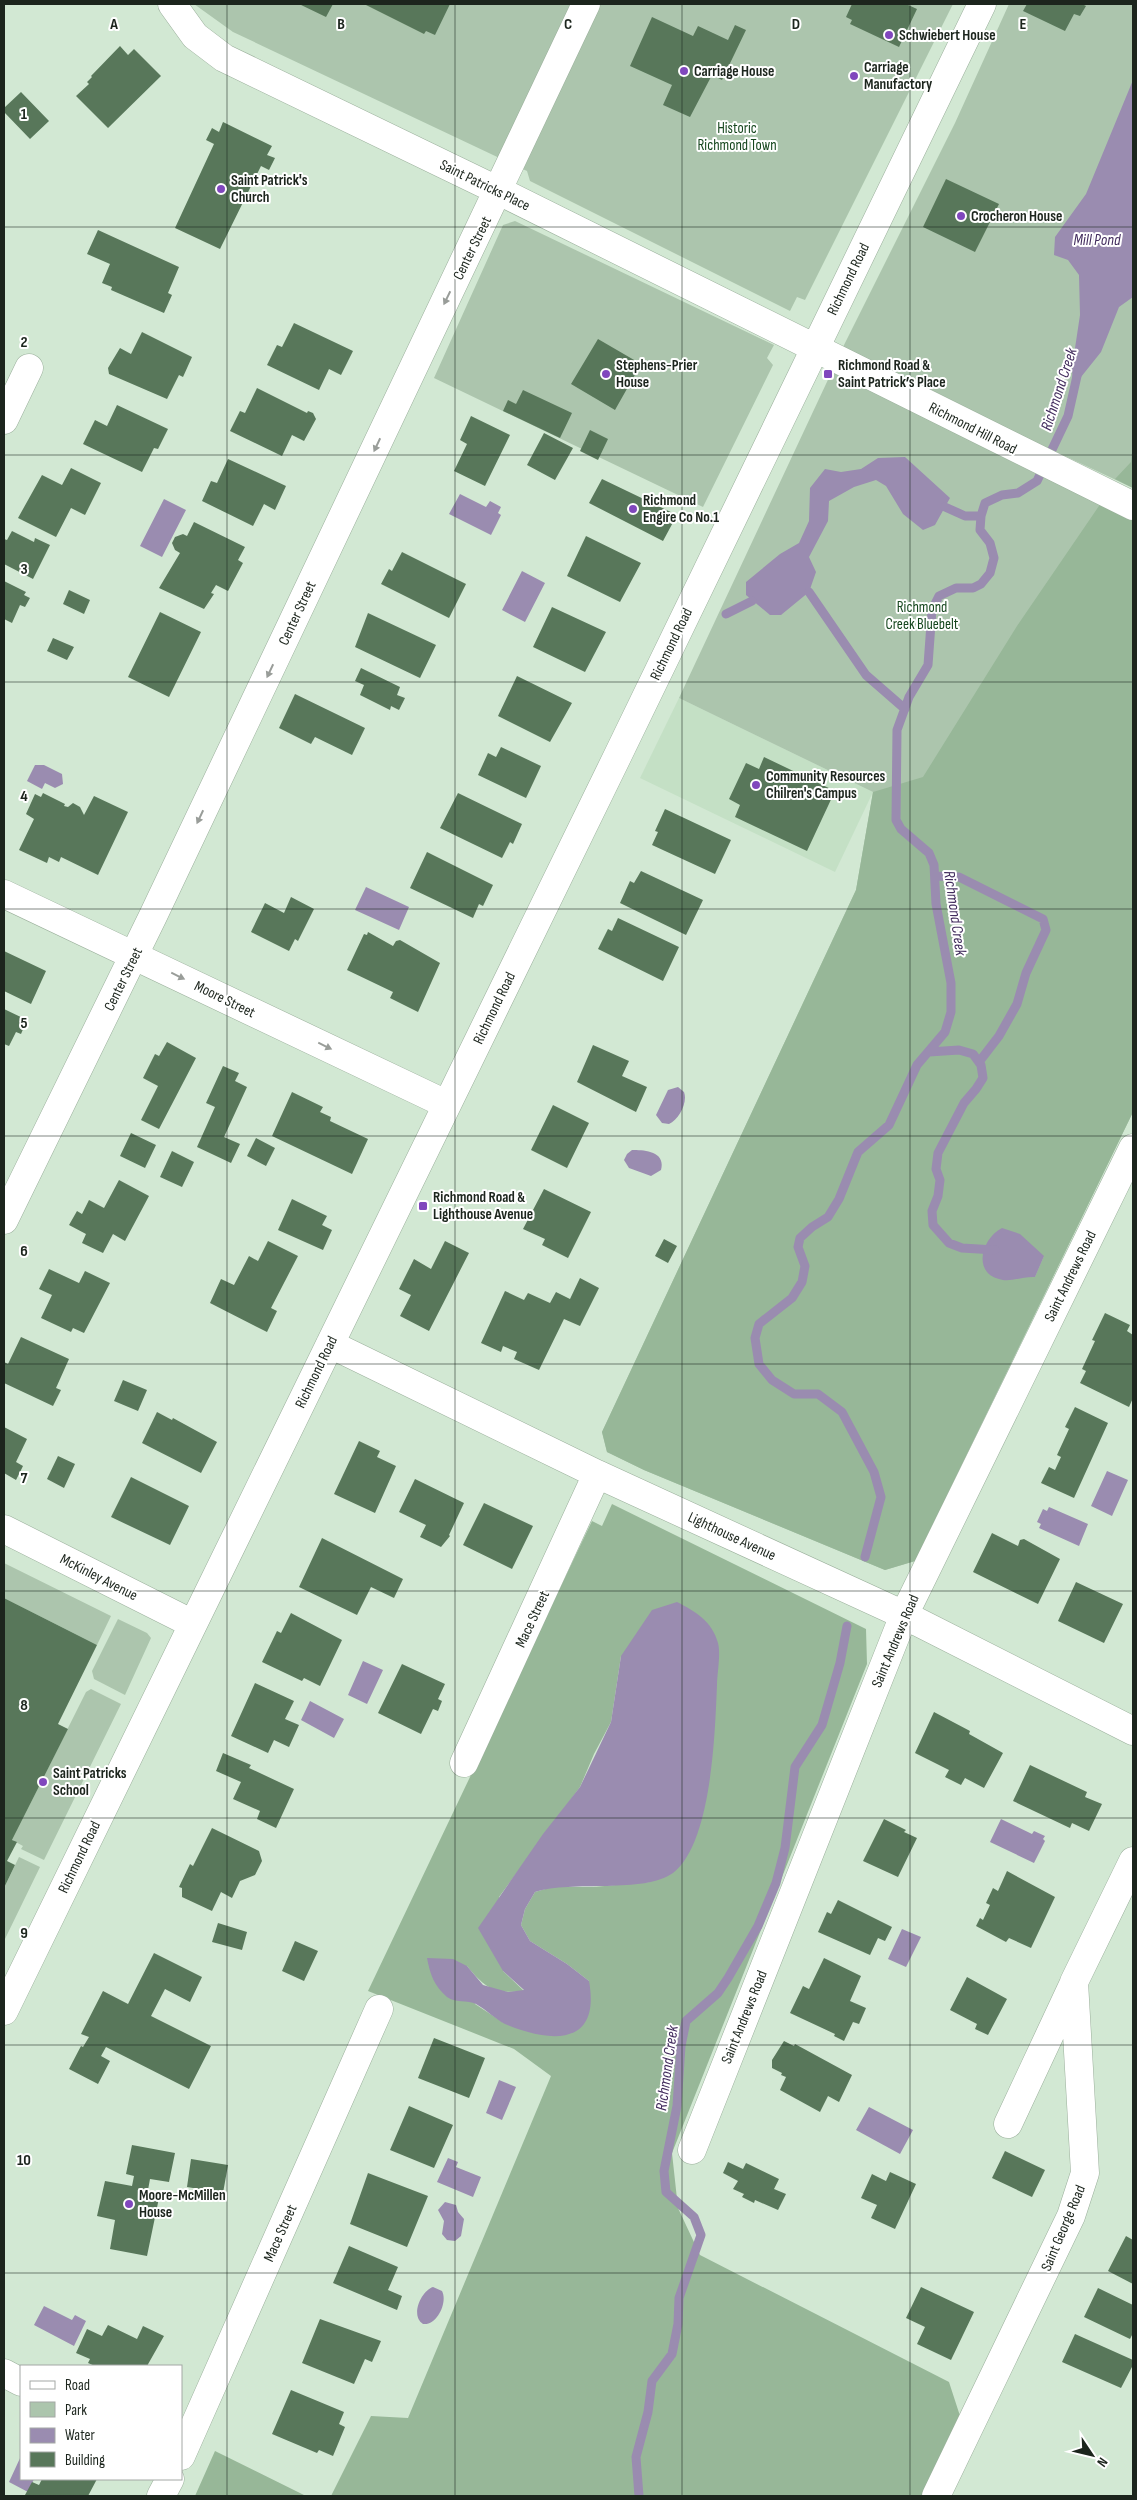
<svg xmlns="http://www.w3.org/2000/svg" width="1137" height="2500" viewBox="0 0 1137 2500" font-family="'Sofia Sans Condensed',sans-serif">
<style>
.built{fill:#c4e0c5}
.green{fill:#acc5ad}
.forest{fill:#97b798;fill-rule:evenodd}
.water{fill:#9a8cb0}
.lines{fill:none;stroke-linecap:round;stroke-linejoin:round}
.stream{stroke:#9a8cb0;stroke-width:9}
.building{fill:#58775a}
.minor-casing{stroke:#9aaf9b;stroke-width:29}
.minor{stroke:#fff;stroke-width:28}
.oneway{fill:#999d99}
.grid{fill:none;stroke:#1c251d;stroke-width:1;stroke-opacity:0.55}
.poi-dot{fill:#8047bd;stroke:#fff;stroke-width:2}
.labels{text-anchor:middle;stroke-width:4;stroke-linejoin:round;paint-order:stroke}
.poi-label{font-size:15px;font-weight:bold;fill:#1c251d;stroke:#fff;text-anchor:start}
.park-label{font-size:15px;fill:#15461d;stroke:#fff}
.street-label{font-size:15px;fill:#1c251d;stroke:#fff}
.water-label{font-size:16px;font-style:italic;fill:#422c5d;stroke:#fff}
.grid-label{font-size:16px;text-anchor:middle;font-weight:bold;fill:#1c251d;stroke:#fff;stroke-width:4;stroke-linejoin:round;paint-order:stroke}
</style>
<rect width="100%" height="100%" fill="#d2e8d3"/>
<path class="built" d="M679 698 873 792 835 872 640 778Z"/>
<path class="green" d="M194 4H953L805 300 797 297 790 311 530 181 527 171 233 32Z
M1009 4H1133V488L841 351 955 123Z
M515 221 774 345 767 358 773 365 703 507 434 378 503 225Z
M833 369 1133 519V1112L915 1561 885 1570 644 1470 607 1452 602 1432 856 890 873 792 679 698Z
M4 1563 111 1616 97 1645 4 1598Z
M118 1619 147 1633 151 1638 125 1695 94 1679 92 1671Z
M91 1689 121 1704 44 1860 21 1849 23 1846 12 1840 86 1692Z
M19 1857 40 1867 4 1941V1888Z"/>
<path class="forest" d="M1133 443V488L1115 479 1131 462Z
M1101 503 1133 519V1112L915 1561 885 1570 644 1470 607 1452 602 1432 856 890 873 792 923 777 1017 626ZM1044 1256 1035 1277H1018L1009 1280Z
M612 1504 866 1629 867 1664 672 2153 678 2208 700 2255 949 2382 961 2419 923 2496H331L371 2416 408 2418 551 2076 514 2049 368 1991 592 1521 602 1526ZM621 1656 650 1882 593 1887H552L535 1892 525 1909 521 1925 530 1941 567 1964 589 1981 504 2023 475 2004 467 1966C486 1989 494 1994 524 1991L503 1971 499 1897 580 1787 594 1754 611 1722Z
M215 2451 306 2496H195Z"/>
<path class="water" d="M1133 80V297L1119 307 1101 352 1073 387 1072 368 1080 315 1079 275 1068 260 1054 255 1055 237 1086 194Z
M905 457 950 498 935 525 923 530 903 514 886 486 876 480 854 487 829 501 828 521 809 557 816 572 809 592 781 615H770L746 595V582L780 554 799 543 809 521 810 488 825 469 841 472 861 469 878 458Z
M460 494 486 507 490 501 501 507 498 513 501 515 491 535 449 514Z
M164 499 186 510 162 557 140 546Z
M522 571 545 583 525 622 502 610Z
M35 765H44L62 774 63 784 55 788 45 783 42 789 27 781Z
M366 887 409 907 399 930 355 910Z
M678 1087 684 1092C688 1102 679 1120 669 1124L662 1123 656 1115 668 1090Z
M632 1150C644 1150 666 1151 661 1170L651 1176 629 1168 624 1160 627 1154Z
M1002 1228 1020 1234 1044 1256 1035 1277C1023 1276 1010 1283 999 1279 972 1272 982 1238 1002 1228Z
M1107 1471 1128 1480 1112 1516 1091 1506Z
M1049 1507 1088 1524 1079 1546 1039 1528 1041 1524 1037 1522 1043 1509 1047 1511Z
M677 1602C696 1612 712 1621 718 1643 721 1655 717 1673 717 1685 715 1732 712 1843 673 1873 644 1894 572 1880 535 1892L525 1909 521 1925 530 1941 567 1964 589 1981C601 2047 550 2043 505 2024 495 2019 487 2010 476 2004 468 2000 454 2003 447 1997 434 1986 430 1974 427 1958L453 1959 467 1966 483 1985 508 1992 524 1990 503 1971 478 1928 543 1834 580 1787 611 1722 621 1656 652 1610Z
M363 1661 383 1670 367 1704 348 1695Z
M310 1701 344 1719 334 1738 301 1720Z
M1001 1819 1032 1834 1034 1831 1045 1836 1043 1839 1045 1841 1034 1863 990 1842Z
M902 1929 921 1937 906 1967 888 1959Z
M499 2080 516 2087 502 2120 486 2113Z
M869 2107 913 2130 900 2154 856 2130Z
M448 2158 458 2162 456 2167 481 2177 473 2197 437 2182Z
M445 2202 456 2205 458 2212 464 2219 461 2236 455 2241 447 2240 442 2234 444 2221 438 2210Z
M433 2287 442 2291C448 2302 437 2326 423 2324 410 2316 421 2291 433 2287Z
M44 2306 72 2320 75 2315 86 2321 74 2346 34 2325Z
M21 2456V2479H34L28 2492 9 2482Z"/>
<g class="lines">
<path class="stream" d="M945 507 965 516H981
M809 592 866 675 905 709
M726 614 752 601
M935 876 959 877 1043 919 1046 930 1026 973 1017 1004 999 1036 979 1062
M929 1052 959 1050 973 1054 981 1065 983 1078 976 1089 964 1103 938 1153 936 1169 940 1180 938 1196 932 1211 933 1225 949 1243 962 1248 995 1250
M865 1557 881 1497 874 1472 842 1412 818 1394H794L772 1380 759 1364 755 1338 759 1324 792 1298 802 1282 805 1266 798 1247 800 1238 812 1227 828 1217 839 1199 858 1152 889 1125 917 1065 945 1032 951 1012V983L936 904 934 865 929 853 901 829 896 820 897 730 909 697 928 665 932 610 939 596 956 588H973L981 584 990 573 994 558 990 543 980 530 981 516 985 503 1002 495 1018 493 1037 481 1068 416 1077 376
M639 2496 636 2457 648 2412 652 2381 672 2354 678 2324 679 2298 701 2235 694 2217 666 2192 664 2171 677 2106 681 2046 686 2021 718 1993 728 1978 758 1926 776 1883 785 1848 795 1767 822 1725 840 1663 847 1626"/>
</g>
<path class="building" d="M299 4H333L326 17Z
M364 4H450L435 35 426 31 424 34Z
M852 4H906L917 9 899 47 850 24 852 20 846 17Z
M1027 4H1082L1086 6 1080 16 1074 14 1065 31 1023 11Z
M652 17 693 36 698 26 728 40 735 25 746 30 722 80 712 75 690 117 663 105 672 85 630 66Z
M120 46 128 55 134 49 161 76 108 128 76 96 89 84 87 82 92 77 91 76Z
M21 92 49 121 30 139 4 112V108Z
M223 122 272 146 267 155 275 158 269 170 261 166 220 249 175 228 214 144 206 140 212 128 219 132Z
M946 179 999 204 975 252 923 227Z
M98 230 179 267 168 293 172 295 164 313 111 290 112 287 102 283 110 264 87 254Z
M294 323 353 351 341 375 329 369 319 390 267 365 277 345 282 347Z
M142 332 192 357 183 377 179 375 167 399 109 374 108 368 120 348 131 354Z
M598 339 641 364 615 410 571 384Z
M257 388 307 413 308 411 313 413 316 419 304 441 292 435 282 456 230 431 240 411 245 413Z
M523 390 572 413 560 438 503 411 508 400 516 404Z
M117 405 168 429 158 449 154 448 142 472 83 444 95 420 107 426Z
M471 416 510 435 485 486 454 471 467 444 460 440Z
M590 430 608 439 598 460 580 451Z
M544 433 573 448 555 480 527 465Z
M228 459 286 486 275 510 264 504 253 526 202 501 211 481 217 483Z
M71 468 101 483 85 515 71 508 56 537 18 518 42 475 62 485Z
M602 479 677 515 663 541 589 503Z
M194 522 245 547 238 560 243 563 228 591 216 585 211 593 214 594 204 609 159 588 180 553 175 550 172 543 175 537 183 534 187 536Z
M12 531 34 542 35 538 50 545 33 579 4 564V539L7 540Z
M586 536 641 563 620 602 567 576Z
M402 552 466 584 449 618 381 584 389 569 392 571Z
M4 581 26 592 24 595 30 598 25 607 20 605 12 623 4 619Z
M69 590 90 600 84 614 63 604Z
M552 607 606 632 585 672 533 647Z
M160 612 201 632 169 697 128 677Z
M368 613 436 645 420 678 355 647Z
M53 638 74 647 67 660 47 651Z
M361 668 400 687 397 695 405 698 399 710 391 706 390 710 360 695 364 685 355 681Z
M517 676 572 703 550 742 498 716Z
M295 694 365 728 352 755 315 737 311 744 279 728Z
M501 747 541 766 526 798 478 775 488 753 496 757Z
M764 757 835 791 807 851 735 817 740 805 729 799 746 763 759 769Z
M43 793 65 804 64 806 68 807 73 803 80 807 84 815 94 796 128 812 98 875 61 857 59 862 49 857 47 863 19 850 34 819 26 814 35 794 41 797Z
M458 793 522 824 513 844 510 842 502 858 440 828Z
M665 809 731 840 715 874 652 845 658 832 655 831Z
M427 852 493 885 483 906 479 904 473 918 410 888Z
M641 871 703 900 686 935 620 903 630 881 634 883Z
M291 897 314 909 298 941 295 939 289 951 251 932 265 903 284 913Z
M618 918 679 947 663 981 598 949 608 929 612 931Z
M368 932 393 946 396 941 400 940 440 963 418 1012 390 998 393 992 347 970 364 934 367 935Z
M4 951 46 971 31 1004 4 991Z
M4 1009 27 1020 21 1034 16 1032 9 1046 4 1044Z
M167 1042 196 1058 159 1129 141 1120 158 1086 143 1078 155 1054 159 1056Z
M593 1045 629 1061 622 1076 647 1087 636 1112 577 1082Z
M223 1066 239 1073 235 1081 247 1087 224 1137 240 1144 231 1163 197 1147 215 1107 206 1103Z
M292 1092 323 1107 320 1112 331 1117 330 1121 368 1139 352 1174 272 1136Z
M553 1105 589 1123 567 1168 531 1150Z
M131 1133 156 1145 145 1168 120 1156Z
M256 1138 275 1148 266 1166 247 1156Z
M172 1151 194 1162 182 1187 160 1177Z
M119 1180 149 1196 125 1241 113 1234 103 1253 82 1243 86 1234 69 1225 77 1211 82 1214 89 1200 104 1208Z
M544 1189 591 1212 568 1258 542 1245 545 1239 523 1229Z
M292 1199 327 1216 322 1225 332 1230 323 1250 278 1230Z
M664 1239 677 1246 668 1263 655 1256Z
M268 1241 298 1256 271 1308 277 1311 267 1332 210 1303 221 1279 234 1285 249 1256 258 1261Z
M445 1241 469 1253 429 1331 400 1316 411 1295 399 1289 414 1259 431 1269Z
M49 1269 79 1283 85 1271 110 1283 84 1333 73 1328 71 1332 41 1318 52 1295 39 1289Z
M580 1278 599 1288 580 1326 564 1319 539 1370 514 1359 517 1352 503 1346 501 1352 481 1343 505 1291 524 1300 528 1293 550 1303 556 1292 570 1299Z
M1105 1313 1130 1325 1127 1331 1133 1335V1398L1129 1407 1080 1383 1086 1371 1082 1369 1095 1341 1092 1340Z
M21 1337 69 1359 56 1388 61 1390 53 1406 4 1383V1362L8 1364Z
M123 1380 147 1390 138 1411 114 1401Z
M1075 1407 1108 1423 1074 1498 1041 1483 1049 1467 1055 1470 1061 1457 1057 1455 1069 1429 1065 1427Z
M157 1412 172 1420 173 1418 217 1442 201 1473 142 1443Z
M4 1427 27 1439 16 1462 23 1466 16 1480 4 1473Z
M359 1441 380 1451 377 1457 396 1466 375 1513 334 1494Z
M58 1456 75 1464 64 1488 47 1479Z
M131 1477 189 1506 170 1545 111 1517Z
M415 1479 464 1503 449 1535 450 1536 441 1547 420 1537 426 1525 399 1512Z
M484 1503 533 1526 512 1569 463 1545Z
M992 1533 1018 1546 1020 1540 1024 1539 1060 1559 1038 1604 973 1572Z
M322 1538 403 1579 394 1598 371 1587 357 1615 299 1587Z
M1076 1582 1123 1604 1104 1643 1058 1621Z
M4 1598 97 1645 58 1724 68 1729 12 1840 17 1842 7 1861 15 1865 4 1888Z
M291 1613 342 1640 320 1686 304 1678 302 1681 262 1662 277 1631 281 1633Z
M402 1664 445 1684 438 1699 442 1701 438 1711 433 1709 421 1734 378 1713Z
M255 1683 294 1701 285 1719 299 1725 289 1747 274 1740 268 1753 231 1736Z
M934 1712 970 1731 969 1734 1003 1753 984 1788 965 1778 961 1785 945 1777 949 1770 915 1753Z
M223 1753 251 1765 249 1768 294 1789 276 1828 257 1819 260 1811 233 1799 241 1782 216 1771Z
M1030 1765 1087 1792 1085 1797 1102 1804 1089 1831 1072 1823 1070 1828 1013 1801Z
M884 1819 906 1830 904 1832 917 1838 898 1877 863 1861Z
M212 1828 259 1851 262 1861 255 1875 240 1881 232 1898 221 1892 212 1911 182 1897V1888L179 1887 190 1864 193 1866Z
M1007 1871 1055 1897 1031 1948 1009 1938 1006 1942 976 1926 980 1918 983 1920 990 1905 986 1903 993 1888 998 1891Z
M838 1900 892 1927 885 1941 878 1938 870 1955 818 1932 827 1912 831 1914Z
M218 1923 247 1932 242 1950 212 1942Z
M295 1941 318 1951 304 1981 282 1971Z
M154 1953 202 1977 190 2002 165 1989 151 2016 211 2046 189 2089 106 2047 101 2056 110 2061 98 2084 69 2069 81 2046 83 2047 89 2037 81 2034 103 1991 128 2004Z
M824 1958 861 1976 850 2001 866 2008 859 2024 853 2022 844 2041 834 2036 835 2034 790 2013 803 1986 809 1989Z
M967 1977 1007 1999 988 2035 975 2029 977 2024 950 2010Z
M434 2038 485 2058 469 2098 418 2078Z
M784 2041 794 2046 795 2044 852 2075 839 2102 828 2096 820 2112 780 2090 786 2077 781 2075 782 2073 772 2068V2060Z
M409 2106 453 2125 434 2168 390 2150Z
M132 2145 175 2153 169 2182 150 2179 148 2190 160 2193 147 2256 110 2249 115 2220 97 2216 105 2181 132 2186 134 2176 126 2174Z
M1005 2151 1045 2170 1032 2197 992 2178Z
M191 2159 228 2165 223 2193 187 2187Z
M728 2162 743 2169 746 2163 779 2179 774 2189 786 2194 778 2210 755 2200 754 2203 742 2197 744 2194 733 2189 738 2181 723 2173Z
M890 2172 916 2184 895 2229 871 2218 877 2205 861 2198 872 2174 886 2181Z
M368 2173 428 2196 407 2247 350 2224Z
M1126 2236 1133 2240V2284L1108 2271Z
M349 2246 398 2267 388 2290 402 2296 397 2310 333 2283Z
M921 2287 974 2312 951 2360 917 2344 925 2327 906 2318Z
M1098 2288 1133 2305V2333L1130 2339 1084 2317Z
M320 2319 381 2341 372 2362 365 2359 354 2384 302 2363Z
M108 2325 137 2339 143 2326 164 2336 147 2366H95L88 2363 90 2359 76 2353 87 2329 102 2336Z
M1075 2334 1133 2360V2365L1121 2388 1062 2362Z
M291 2390 344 2412 339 2424 345 2427 333 2456 319 2450 317 2453 272 2434Z
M42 2479H97L88 2496 25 2495 32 2482 39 2485Z"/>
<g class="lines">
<defs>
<path id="minor" d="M172 4 195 36 224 58 499 191 1133 506
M4 420 29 368
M4 894 446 1104
M4 1220 153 916 586 4
M330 1344 597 1474 904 1615 1133 1731
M4 1529 193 1624
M464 1763 597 1474
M4 2011 617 757 982 4
M1008 2124 1073 1985
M692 2150 904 1615 1133 1148
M4 2373 21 2382
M181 2456 379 2009
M161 2496 170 2479
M936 2496 1071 2216 1085 2173 1074 1982 1133 1861"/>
</defs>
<use href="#minor" class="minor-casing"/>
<use href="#minor" class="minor"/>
</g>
<defs><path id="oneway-solid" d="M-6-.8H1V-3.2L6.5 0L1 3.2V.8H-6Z" transform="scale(1.25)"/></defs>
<g class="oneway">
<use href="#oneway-solid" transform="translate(447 298) rotate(116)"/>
<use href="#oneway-solid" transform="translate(377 445) rotate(115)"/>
<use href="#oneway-solid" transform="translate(270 671) rotate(115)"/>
<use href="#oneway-solid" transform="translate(200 817) rotate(115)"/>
<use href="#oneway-solid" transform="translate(178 976) rotate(26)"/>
<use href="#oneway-solid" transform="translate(325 1046) rotate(26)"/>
</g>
<path class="grid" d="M227 4V2496M455 4V2496M682 4V2496M910 4V2496M4 227H1133M4 455H1133M4 682H1133M4 909H1133M4 1136H1133M4 1364H1133M4 1591H1133M4 1818H1133M4 2045H1133M4 2273H1133"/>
<g class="poi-dot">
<circle cx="889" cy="35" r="5"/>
<circle cx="684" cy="71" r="5"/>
<circle cx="854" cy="76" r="5"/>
<circle cx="221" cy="189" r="5"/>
<circle cx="961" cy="216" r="5"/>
<circle cx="606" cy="374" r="5"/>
<rect x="823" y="369" width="10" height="10" rx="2.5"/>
<circle cx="633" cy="509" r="5"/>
<circle cx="756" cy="785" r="5"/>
<rect x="418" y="1201" width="10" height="10" rx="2.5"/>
<circle cx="43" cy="1782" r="5"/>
<circle cx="129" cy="2204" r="5"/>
</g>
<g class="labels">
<g class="poi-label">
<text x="899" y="40">Schwiebert House</text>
<text x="864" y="72">Carriage<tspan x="864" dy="17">Manufactory</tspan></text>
<text x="694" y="76">Carriage House</text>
<text x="231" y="185">Saint Patrick's<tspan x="231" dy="17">Church</tspan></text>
<text x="971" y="221">Crocheron House</text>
<text x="616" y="370">Stephens-Prier<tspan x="616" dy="17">House</tspan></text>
<text x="838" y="370">Richmond Road &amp;<tspan x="838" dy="17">Saint Patrick’s Place</tspan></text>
<text x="643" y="505">Richmond<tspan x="643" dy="17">Engire Co No.1</tspan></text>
<text x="766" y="781">Community Resources<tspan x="766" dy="17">Chilren's Campus</tspan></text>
<text x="433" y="1202">Richmond Road &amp;<tspan x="433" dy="17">Lighthouse Avenue</tspan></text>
<text x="53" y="1778">Saint Patricks<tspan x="53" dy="17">School</tspan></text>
<text x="139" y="2200">Moore-McMillen<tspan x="139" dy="17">House</tspan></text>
</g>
<g class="park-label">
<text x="737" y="133">Historic<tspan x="737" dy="17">Richmond Town</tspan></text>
<text x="922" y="612">Richmond<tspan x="922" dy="17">Creek Bluebelt</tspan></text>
</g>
<g class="street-label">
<text transform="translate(485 185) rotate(26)" y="5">Saint Patricks Place</text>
<text transform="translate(472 248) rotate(-64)" y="5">Center Street</text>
<text transform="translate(848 279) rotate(-64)" y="5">Richmond Road</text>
<text transform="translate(973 428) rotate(27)" y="5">Richmond Hill Road</text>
<text transform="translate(297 613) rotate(-65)" y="5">Center Street</text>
<text transform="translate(671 644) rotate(-64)" y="5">Richmond Road</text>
<text transform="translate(123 979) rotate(-64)" y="5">Center Street</text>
<text transform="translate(225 999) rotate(26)" y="5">Moore Street</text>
<text transform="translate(494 1008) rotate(-64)" y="5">Richmond Road</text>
<text transform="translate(1070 1276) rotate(-64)" y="5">Saint Andrews Road</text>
<text transform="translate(316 1372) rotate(-64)" y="5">Richmond Road</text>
<text transform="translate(732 1536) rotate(25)" y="5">Lighthouse Avenue</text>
<text transform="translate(99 1577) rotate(27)" y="5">McKinley Avenue</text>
<text transform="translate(532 1619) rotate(-65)" y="5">Mace Street</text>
<text transform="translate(895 1641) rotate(-67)" y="5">Saint Andrews Road</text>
<text transform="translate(79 1857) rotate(-64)" y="5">Richmond Road</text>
<text transform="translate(744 2017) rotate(-68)" y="5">Saint Andrews Road</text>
<text transform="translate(1063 2228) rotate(-67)" y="5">Saint George Road</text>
<text transform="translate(280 2233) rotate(-66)" y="5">Mace Street</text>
</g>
<g class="water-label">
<text x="1097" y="245">Mill Pond</text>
<text transform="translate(1058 389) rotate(-72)" y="6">Richmond Creek</text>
<text transform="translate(956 913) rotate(82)" y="6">Richmond Creek</text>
<text transform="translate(666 2068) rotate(-82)" y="6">Richmond Creek</text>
</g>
</g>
<g class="grid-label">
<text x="114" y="29">A</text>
<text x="341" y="29">B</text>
<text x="568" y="29">C</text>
<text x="796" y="29">D</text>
<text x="1023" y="29">E</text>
<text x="24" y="119">1</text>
<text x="24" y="347">2</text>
<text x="24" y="574">3</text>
<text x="24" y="801">4</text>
<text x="24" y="1028">5</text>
<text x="24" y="1256">6</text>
<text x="24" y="1483">7</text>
<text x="24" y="1710">8</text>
<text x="24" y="1938">9</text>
<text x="24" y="2165">10</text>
</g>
<rect width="1137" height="2500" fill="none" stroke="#1c251d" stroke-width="10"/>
<rect x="20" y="2365" width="162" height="115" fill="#ffffff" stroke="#a4a8a5"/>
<rect x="30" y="2381" width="25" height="8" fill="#ffffff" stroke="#a4a8a5"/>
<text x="65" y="2390" font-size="15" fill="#1c251d">Road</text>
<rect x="30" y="2402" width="25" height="15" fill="#acc5ad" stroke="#a4a8a5"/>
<text x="65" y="2415" font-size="15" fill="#1c251d">Park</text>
<rect x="30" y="2428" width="25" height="15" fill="#9a8cb0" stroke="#a4a8a5"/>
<text x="65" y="2440" font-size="15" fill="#1c251d">Water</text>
<rect x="30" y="2452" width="25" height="15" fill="#58775a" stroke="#a4a8a5"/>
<text x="65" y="2465" font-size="15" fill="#1c251d">Building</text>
<g transform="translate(1092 2455) rotate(125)" stroke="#ffffff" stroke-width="4" paint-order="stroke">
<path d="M0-4L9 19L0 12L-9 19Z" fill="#1c251d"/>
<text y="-8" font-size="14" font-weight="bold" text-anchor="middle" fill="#1c251d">N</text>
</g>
</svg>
